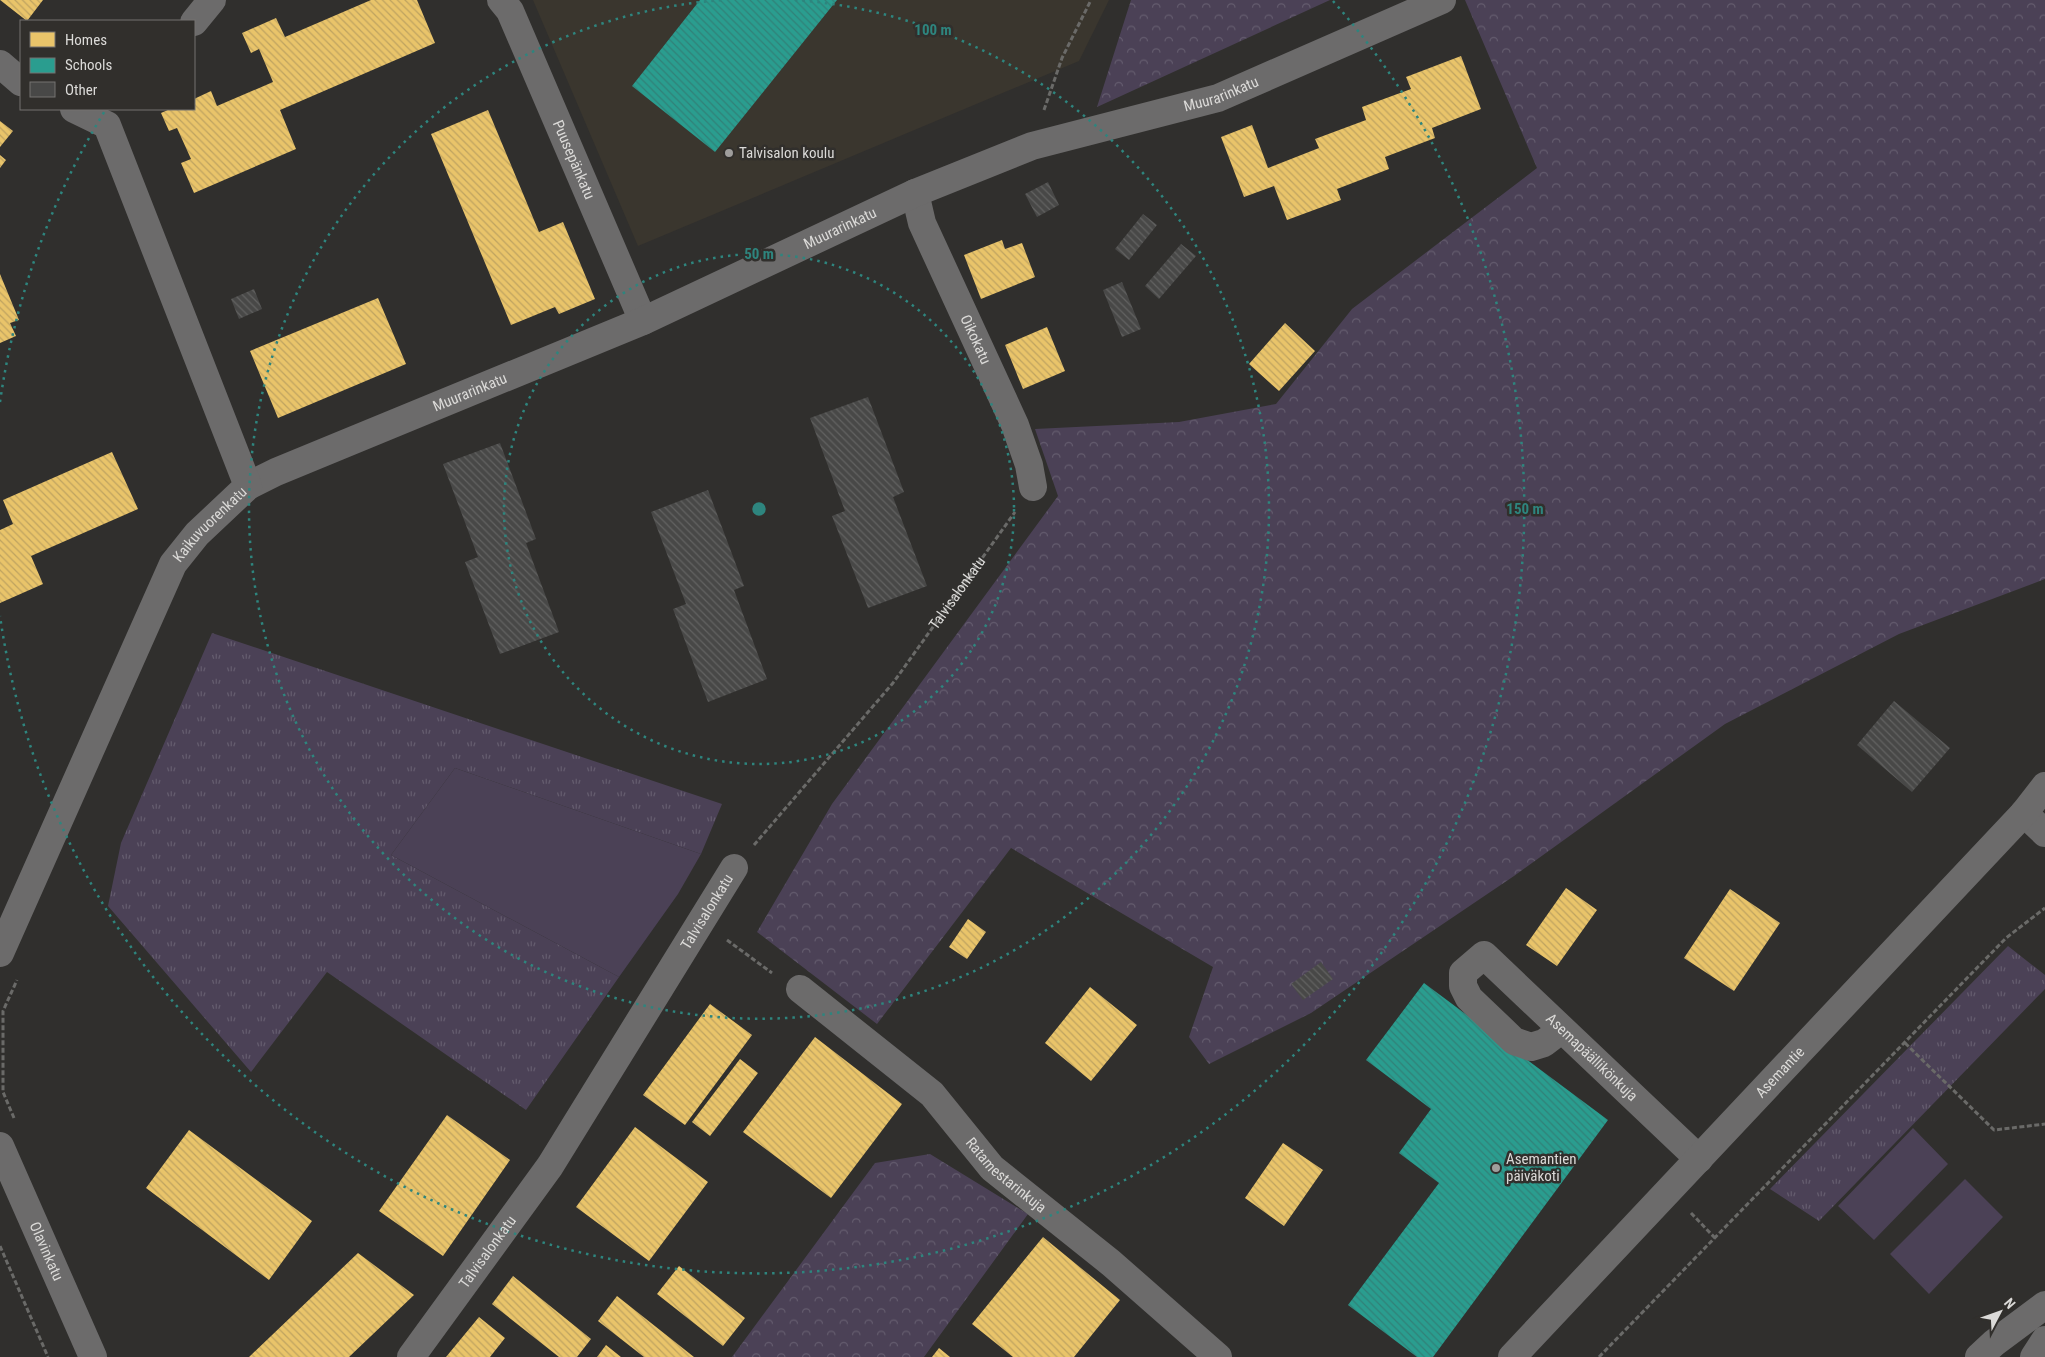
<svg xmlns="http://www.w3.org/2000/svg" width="2045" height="1357" viewBox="0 0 2045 1357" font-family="'Roboto Condensed',sans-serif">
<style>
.built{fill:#3a362e}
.grass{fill:url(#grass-tufts)}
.forest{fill:url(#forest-crowns)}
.park{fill:#4b4156}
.homes{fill:url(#homes-back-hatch)}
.schools{fill:url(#schools-back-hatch)}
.building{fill:url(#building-back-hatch)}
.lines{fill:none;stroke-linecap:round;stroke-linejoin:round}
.path{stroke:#6a6a68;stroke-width:3;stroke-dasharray:5 2.5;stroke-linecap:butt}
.minor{stroke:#6c6b6b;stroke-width:28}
.major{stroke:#6c6b6b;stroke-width:28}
.ring{fill:none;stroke:#2e857e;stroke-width:2.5;stroke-dasharray:2.5 5}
.poi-dot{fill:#9f9e9c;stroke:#312f2c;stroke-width:2}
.labels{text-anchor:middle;stroke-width:5;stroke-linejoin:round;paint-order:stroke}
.street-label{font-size:15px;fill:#dbdad8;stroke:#312f2c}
.poi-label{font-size:15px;fill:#dbdad8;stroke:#312f2c;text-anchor:start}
.centre{fill:#2e857e;stroke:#312f2c;stroke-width:2.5}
.ring-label{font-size:15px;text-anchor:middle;font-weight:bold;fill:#2e857e;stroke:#312f2c;stroke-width:5;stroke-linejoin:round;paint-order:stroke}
</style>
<defs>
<pattern id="grass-tufts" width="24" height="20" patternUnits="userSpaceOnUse" patternTransform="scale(1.25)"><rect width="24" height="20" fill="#4b4156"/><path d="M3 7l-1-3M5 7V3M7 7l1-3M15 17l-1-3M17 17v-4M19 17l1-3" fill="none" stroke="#645c6e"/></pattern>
<pattern id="forest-crowns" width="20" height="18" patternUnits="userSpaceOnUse" patternTransform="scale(1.25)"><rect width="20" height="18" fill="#4b4156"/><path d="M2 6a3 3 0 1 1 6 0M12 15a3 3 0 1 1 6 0" fill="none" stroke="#645c6e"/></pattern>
<pattern id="homes-back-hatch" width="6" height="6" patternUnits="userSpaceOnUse" patternTransform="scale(1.25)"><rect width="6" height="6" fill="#e9c46a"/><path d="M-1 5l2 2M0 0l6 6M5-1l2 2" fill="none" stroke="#bfa360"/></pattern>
<pattern id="schools-back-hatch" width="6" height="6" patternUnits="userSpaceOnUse" patternTransform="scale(1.25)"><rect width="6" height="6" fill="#2a9d8f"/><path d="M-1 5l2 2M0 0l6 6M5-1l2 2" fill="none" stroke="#318178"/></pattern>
<pattern id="building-back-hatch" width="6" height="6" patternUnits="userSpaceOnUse" patternTransform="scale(1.25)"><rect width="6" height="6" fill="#484847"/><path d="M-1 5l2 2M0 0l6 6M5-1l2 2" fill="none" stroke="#626261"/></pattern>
</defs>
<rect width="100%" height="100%" fill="#302f2d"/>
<path class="built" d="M533 0H1109L1079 61 638 246Z"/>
<path class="grass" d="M212 633 722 804 701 854 455 768 391 855 619 977 526 1110 327 972 251 1072 108 906 121 843Z
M2008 946 2045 975V989L1819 1221 1770 1189Z"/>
<path class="forest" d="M1131 0H1330L1097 107Z
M1465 0H2045V579L1899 634 1725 724 1514 876 1311 1013 1209 1064 1189 1037 1213 967 1011 848 877 1024 757 932 832 804 1058 496 1035 429 1179 422 1276 404 1352 309 1537 168Z
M930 1154 1028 1214 924 1357H732L875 1163Z"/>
<path class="park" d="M455 768 701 854 678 894 619 977 391 855Z
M1913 1128 1948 1164 1874 1240 1838 1206Z
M1965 1179 2003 1217 1929 1294 1890 1254Z"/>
<path class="homes" d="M0 0H43L27 21Z
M371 0H417L435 43 280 110 296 149 194 193 181 163 191 159 177 128 169 131 161 113 170 109H194V99L211 91 217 106 273 82 259 49 251 53 242 33 276 18 285 37Z
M1461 56 1481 109 1432 128 1435 138 1385 157 1389 169 1337 189 1341 200 1287 220 1274 186 1244 197 1221 137 1252 125 1268 168 1319 148 1315 139 1366 120 1362 107 1411 89 1406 77Z
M488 110 539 232 563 222 595 299 559 314 555 307 511 325 431 134Z
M0 121 13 131 0 147Z
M0 155 6 160 0 168Z
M1002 240 1005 249 1022 243 1035 277 981 299 964 255Z
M0 274 19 320 10 323 16 336 0 343Z
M378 298 406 364 278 418 250 351Z
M1285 323 1315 351 1279 391 1249 364Z
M1047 327 1065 371 1023 389 1005 345Z
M112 452 138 509 31 556 43 584 0 603V530L13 524 3 500Z
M1566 888 1597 910 1557 966 1526 945Z
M1730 889 1780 923 1734 991 1684 958Z
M968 919 986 932 967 959 949 947Z
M1090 987 1137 1025 1091 1081 1045 1043Z
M710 1004 752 1035 685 1125 643 1095Z
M815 1037 902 1104 831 1198 743 1132Z
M740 1059 758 1073 710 1136 692 1122Z
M447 1115 510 1160 443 1256 379 1211Z
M635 1127 708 1182 649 1261 576 1207Z
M189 1130 312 1221 269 1280 146 1188Z
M1283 1143 1323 1170 1284 1226 1245 1198Z
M1043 1237 1120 1300 1074 1357H1013L972 1324Z
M358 1253 414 1295 349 1357H249Z
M679 1266 745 1318 723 1346 657 1294Z
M513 1276 591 1339 577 1357H559L492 1304Z
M617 1296 694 1357H644L598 1321Z
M479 1317 505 1338 490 1357H446Z
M606 1345 621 1357H597Z
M939 1348 950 1357H932Z"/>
<path class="schools" d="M700 0H837L715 152 632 86Z
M1424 983 1608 1120 1433 1357H1417L1348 1305 1439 1183 1399 1153 1431 1109 1366 1060Z"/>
<path class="building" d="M1048 182 1059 205 1037 217 1025 194Z
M1143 214 1157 225 1129 260 1115 249Z
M1181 244 1196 256 1159 299 1145 286Z
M1122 282 1141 329 1122 337 1103 290Z
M254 289 262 309 239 319 231 299Z
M868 397 904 492 893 497 927 586 868 608 832 516 845 511 810 418Z
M500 443 536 539 526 543 559 632 500 654 465 562 478 557 443 464Z
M708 490 744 586 734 590 767 679 708 702 673 609 686 604 651 512Z
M1894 701 1950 748 1912 792 1857 745Z
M1321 962 1333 979 1303 1000 1291 984Z"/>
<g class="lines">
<g class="path">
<path d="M1044 110 1062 58 1091 0"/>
<path id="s1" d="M754 845 893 683 1015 512"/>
<path d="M727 940 772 973"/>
<path d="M1905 1043 1994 1130 2045 1124"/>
<path d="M14 1118 3 1092V1011L17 980"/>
<path d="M1691 1213 1715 1238"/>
<path d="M0 1246 48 1357"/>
<path d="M1599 1357 2006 938 2045 908"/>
</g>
<g class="minor">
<path id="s2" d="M501 0 510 11 643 321"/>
<path d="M194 22 212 0"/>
<path d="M0 64 21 82"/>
<path id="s3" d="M915 193 922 223 1015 425 1029 465 1033 487"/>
<path id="s4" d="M248 486 276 472 643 321 915 193 1032 146 1218 98 1442 0"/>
<path d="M2024 813 2045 833"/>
<path id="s5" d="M0 953 173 564 197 534 248 486 107 125 74 109"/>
<path id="s6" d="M800 989 932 1094 992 1168 1111 1263 1218 1357"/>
<path id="s7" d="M1561 1030 1544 1043 1531 1047 1514 1041 1469 998 1463 986V973L1484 955 1699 1159"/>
<path id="s8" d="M0 1146 93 1357"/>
<path id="s9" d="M411 1357 550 1166 734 868"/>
<path id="s10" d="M1512 1357 2024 813 2045 786"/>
</g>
<path class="major" d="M1979 1357 1994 1343 2045 1305
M2034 1357 2045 1340"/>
</g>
<g class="ring">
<circle cx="759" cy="509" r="255"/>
<path d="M795 0A510 510 0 1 1 723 0"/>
<path d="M0 402A766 766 0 0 1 106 109M1333 1A766 766 0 1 1 0 616"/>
</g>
<g class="poi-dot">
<circle cx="729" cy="153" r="5"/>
<circle cx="1496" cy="1168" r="5"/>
</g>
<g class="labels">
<g class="street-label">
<text dy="5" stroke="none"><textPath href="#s4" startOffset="1051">Muurarinkatu</textPath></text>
<text dy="5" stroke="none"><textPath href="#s2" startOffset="176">Puusepänkatu</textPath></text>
<text dy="5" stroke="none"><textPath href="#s4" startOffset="646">Muurarinkatu</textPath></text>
<text dy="5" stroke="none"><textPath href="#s3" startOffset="159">Oikokatu</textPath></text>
<text dy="5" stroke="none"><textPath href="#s4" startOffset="241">Muurarinkatu</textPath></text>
<text dy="5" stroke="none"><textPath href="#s5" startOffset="480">Kaikuvuorenkatu</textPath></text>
<text dy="5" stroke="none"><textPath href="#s1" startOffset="324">Talvisalonkatu</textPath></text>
<text dy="5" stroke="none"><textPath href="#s9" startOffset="535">Talvisalonkatu</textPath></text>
<text dy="5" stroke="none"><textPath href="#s7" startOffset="318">Asemapäällikönkuja</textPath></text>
<text dy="5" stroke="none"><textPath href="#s10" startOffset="391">Asemantie</textPath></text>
<text dy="5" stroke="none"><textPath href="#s6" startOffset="279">Ratamestarinkuja</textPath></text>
<text dy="5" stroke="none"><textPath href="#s8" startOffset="115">Olavinkatu</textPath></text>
<text dy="5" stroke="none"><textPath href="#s9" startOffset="130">Talvisalonkatu</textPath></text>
</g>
<g class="poi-label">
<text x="739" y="158">Talvisalon koulu</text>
<text x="1506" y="1164">Asemantien<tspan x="1506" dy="17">päiväkoti</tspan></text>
</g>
</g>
<circle cx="759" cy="509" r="8" class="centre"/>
<g class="ring-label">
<text x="933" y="35">100 m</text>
<text x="759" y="259">50 m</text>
<text x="1525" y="514">150 m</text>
</g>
<rect x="20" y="20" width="175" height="90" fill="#312f2c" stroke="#757371"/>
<rect x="30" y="32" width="25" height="15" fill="#e9c46a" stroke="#757371"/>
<text x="65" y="45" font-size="15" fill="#dbdad8">Homes</text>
<rect x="30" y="58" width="25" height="15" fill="#2a9d8f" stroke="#757371"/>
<text x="65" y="70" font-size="15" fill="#dbdad8">Schools</text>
<rect x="30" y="82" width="25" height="15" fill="#484847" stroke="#757371"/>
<text x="65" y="95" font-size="15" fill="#dbdad8">Other</text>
<g transform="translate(2000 1312) rotate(49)" stroke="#312f2c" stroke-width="4" paint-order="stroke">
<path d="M0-4L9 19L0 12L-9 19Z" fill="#dbdad8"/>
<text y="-8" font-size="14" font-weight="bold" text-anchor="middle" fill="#dbdad8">N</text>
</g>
</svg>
